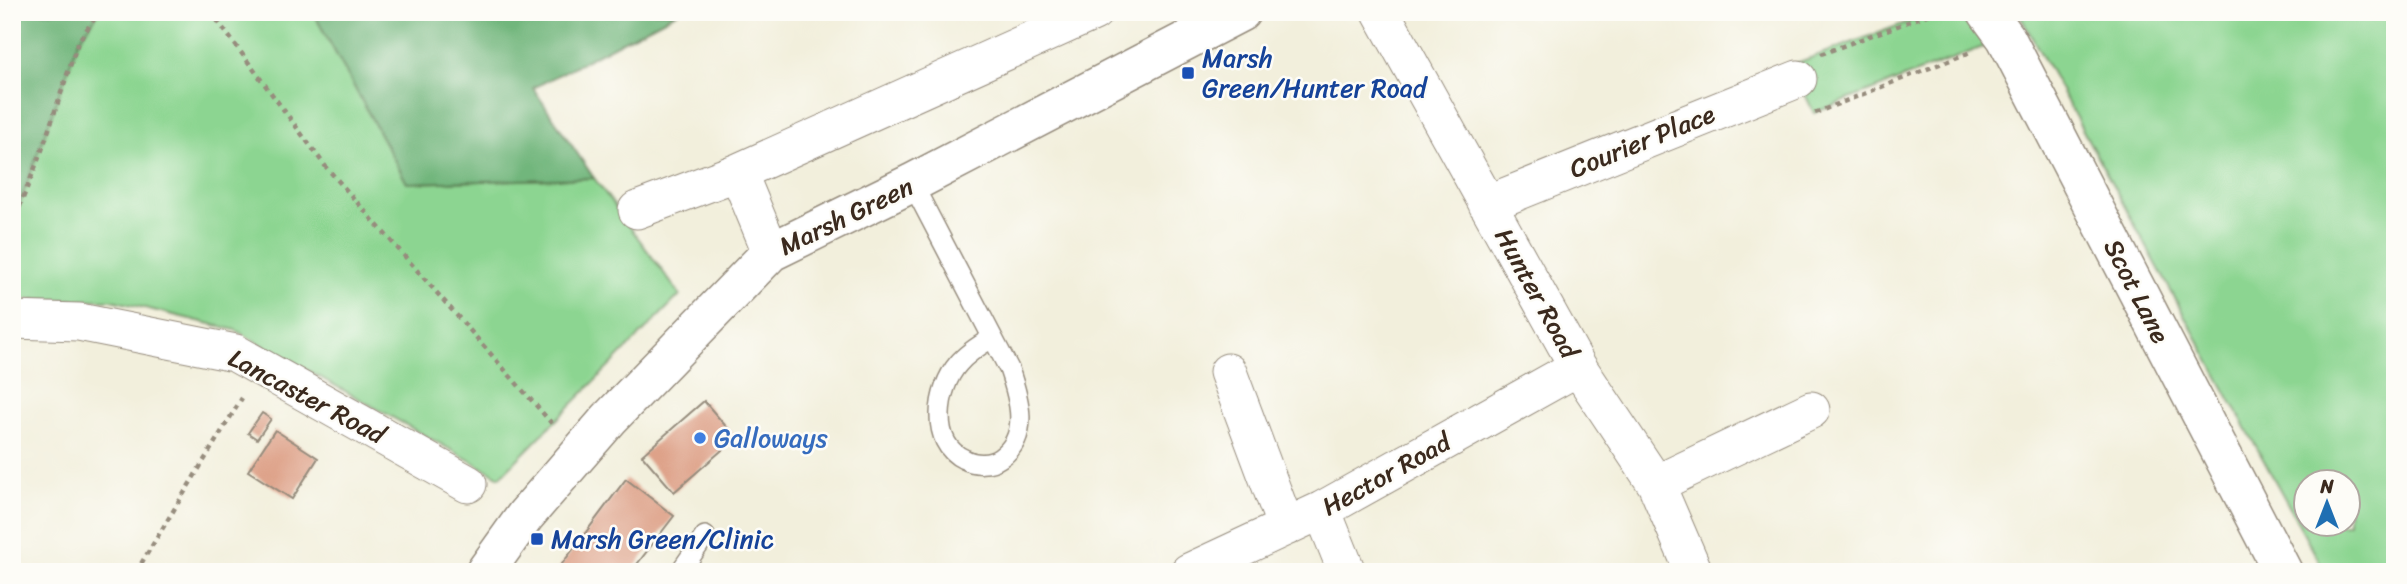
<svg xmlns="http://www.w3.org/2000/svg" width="2407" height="584" viewBox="0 0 2407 584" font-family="Sriracha,sans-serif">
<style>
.green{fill:#8cd591;stroke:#648058;stroke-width:2;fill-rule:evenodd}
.forest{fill:#71b67b;stroke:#56704c;stroke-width:2}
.building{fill:#dea289}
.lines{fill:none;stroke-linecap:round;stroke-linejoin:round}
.service-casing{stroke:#968c7d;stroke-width:22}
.minor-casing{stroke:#968c7d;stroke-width:39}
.tertiary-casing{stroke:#968c7d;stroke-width:41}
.path{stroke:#968c7d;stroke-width:4.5;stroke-dasharray:5 5;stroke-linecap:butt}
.service{stroke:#fff;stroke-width:19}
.minor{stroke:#fff;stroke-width:37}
.tertiary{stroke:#fff;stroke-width:38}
.transit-dot{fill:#1a4fb4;stroke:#fdfcf7;stroke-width:2.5}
.shop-dot{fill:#3f7fe0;stroke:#fdfcf7;stroke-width:2.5}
.labels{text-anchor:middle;stroke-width:5;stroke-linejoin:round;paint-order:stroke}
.transit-label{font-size:26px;fill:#164399;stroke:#fdfcf7;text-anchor:start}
.street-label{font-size:26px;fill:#3b2a1e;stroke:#fdfcf7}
.shop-label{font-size:26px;fill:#366cbe;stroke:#fdfcf7;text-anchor:start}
</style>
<rect width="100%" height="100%" fill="#fdfcf7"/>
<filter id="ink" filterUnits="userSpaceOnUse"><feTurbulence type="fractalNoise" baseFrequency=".0143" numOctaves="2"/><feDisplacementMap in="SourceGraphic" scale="14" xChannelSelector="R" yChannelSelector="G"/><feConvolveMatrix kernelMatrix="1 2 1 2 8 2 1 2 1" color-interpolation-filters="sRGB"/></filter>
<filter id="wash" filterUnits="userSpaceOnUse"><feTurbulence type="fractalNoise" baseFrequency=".00686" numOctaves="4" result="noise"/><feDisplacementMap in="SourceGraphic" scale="28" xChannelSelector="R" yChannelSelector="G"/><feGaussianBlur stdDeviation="1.57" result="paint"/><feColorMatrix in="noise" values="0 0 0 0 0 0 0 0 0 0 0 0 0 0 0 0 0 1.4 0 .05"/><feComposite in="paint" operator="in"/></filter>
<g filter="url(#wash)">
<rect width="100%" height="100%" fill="#f2efdc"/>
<path class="green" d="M99 12H313L407 183 594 178 680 295 500 477 235 330 112 300 12 299V225L78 42Z
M1935 12H1987L2006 38 1814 113 1791 65Z
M2018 12H2395V572H2325ZM2348 482V524H2306V482Z"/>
<path class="forest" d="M12 12H99L78 42 12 225Z
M313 12H678L533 88 594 178 407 183Z"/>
<g id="blocks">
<path class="building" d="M704 401 736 438 674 492 642 455Z
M262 413 271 419 257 439 248 433Z
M275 430 318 458 292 499 248 471Z
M626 479 674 516 631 572H556Z"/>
</g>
</g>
<g filter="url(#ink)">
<use href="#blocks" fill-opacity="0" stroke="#968c7d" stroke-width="2"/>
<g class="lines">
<defs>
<path id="service" d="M912 183 1009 369C1019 398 1031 437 1000 458 990 465 975 465 964 459 929 443 937 388 958 364 967 353 980 345 992 338
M680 572 705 536"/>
<path id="minor" d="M1381 12 1578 367 1656 484 1694 572
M1487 204 1798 79
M637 210 738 172
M771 252 738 172 1094 12
M12 320 79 322 235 353 468 484
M1228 372 1286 527
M1656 484 1811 410
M1322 510 1347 572
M1189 572 1322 510 1578 367"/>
<path id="tertiary" d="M1987 12 2006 38 2283 572
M485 572 525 516 609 419 771 252 912 183 1241 12"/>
</defs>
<use href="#service" class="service-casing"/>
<use href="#minor" class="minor-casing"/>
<use href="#tertiary" class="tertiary-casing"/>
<path class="path" d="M211 12 326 167 555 427
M1821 54 1935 12
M1815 113 1973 51
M12 226 42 150 78 42 99 12
M136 572 242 398"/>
<use href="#service" class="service"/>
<use href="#minor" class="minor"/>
<use href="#tertiary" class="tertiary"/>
</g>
</g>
<g class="transit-dot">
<rect x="1181" y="66" width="14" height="14" rx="3.5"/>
<rect x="530" y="532" width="14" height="14" rx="3.5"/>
</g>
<circle class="shop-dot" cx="700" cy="438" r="7"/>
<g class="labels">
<g class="transit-label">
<text x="1202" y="67">Marsh<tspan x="1202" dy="30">Green/Hunter Road</tspan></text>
<text x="551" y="548">Marsh Green/Clinic</text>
</g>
<g class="street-label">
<text transform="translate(1642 141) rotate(-22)" y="9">Courier Place</text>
<text transform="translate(846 216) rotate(-26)" y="9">Marsh Green</text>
<text transform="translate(2137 291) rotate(63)" y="9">Scot Lane</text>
<text transform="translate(1537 293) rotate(61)" y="9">Hunter Road</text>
<text transform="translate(307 396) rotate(28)" y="9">Lancaster Road</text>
<text transform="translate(1386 474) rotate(-29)" y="9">Hector Road</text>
</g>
<g class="shop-label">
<text x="714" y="447">Galloways</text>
</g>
</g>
<rect width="2407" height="584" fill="none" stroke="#fdfcf7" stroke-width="42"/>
<g transform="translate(2327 503)"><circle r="33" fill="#fdfcf7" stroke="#afa8a0" stroke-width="2"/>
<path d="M0-5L12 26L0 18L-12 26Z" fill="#1f6fb2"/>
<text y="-10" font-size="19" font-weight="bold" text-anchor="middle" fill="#3b2a1e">N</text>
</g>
</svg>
